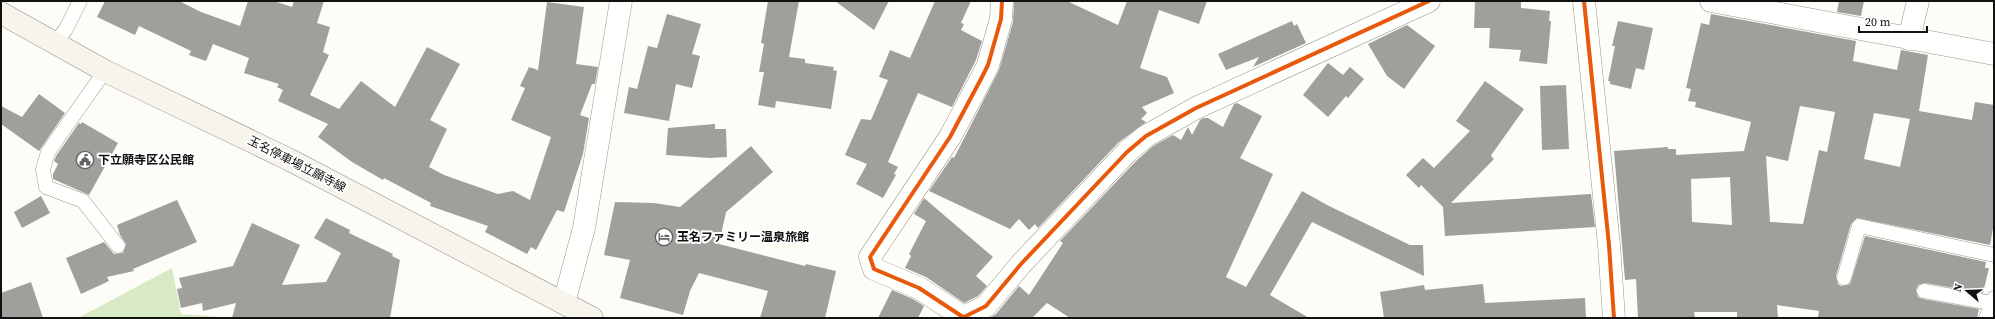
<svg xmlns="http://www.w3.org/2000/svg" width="1995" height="319" viewBox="0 0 1995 319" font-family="'Source Serif 4','Noto Sans JP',serif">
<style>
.forest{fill:#d8eac5}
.building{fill:#a19f9c;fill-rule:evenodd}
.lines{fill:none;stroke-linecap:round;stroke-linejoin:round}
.service-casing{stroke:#979795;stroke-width:15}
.minor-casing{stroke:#979795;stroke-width:23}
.secondary-casing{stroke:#8e8d8b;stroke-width:23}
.service{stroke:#fffffe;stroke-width:14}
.minor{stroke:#fffffe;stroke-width:22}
.secondary{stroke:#f6f4eb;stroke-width:22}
.cycleway-casing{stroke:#fff;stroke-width:6}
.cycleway{stroke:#e8590c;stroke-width:4}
.labels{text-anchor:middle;stroke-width:4;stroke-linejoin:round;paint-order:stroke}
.poi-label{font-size:12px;font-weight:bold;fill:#111;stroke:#fff;text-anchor:start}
.street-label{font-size:12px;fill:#111;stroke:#fff}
</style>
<rect width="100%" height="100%" fill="#fdfcf7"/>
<path class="forest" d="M172 268 181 314 235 318H78Z"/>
<path class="building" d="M105 1H179L201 12 240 26 248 1H274L292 7 294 1H324L317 23 330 27 323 52 329 55 310 95 339 109 361 81 395 107 427 47 460 64 430 120 447 129 429 167 444 175 498 194 513 191 530 200 551 137 511 120 525 88 520 86 529 67 538 70 547 2 584 7 576 64 598 67 595 84H592L580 115 589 118 583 154 564 212 557 210 536 250 531 247 527 254 485 232 488 226 430 206 431 203 384 178 383 180 352 162 318 137 328 124 278 101 283 90 277 87 279 84 244 73 249 58 213 44 206 61 189 55 191 51 139 26 135 35 97 17Z
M768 1H799L789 57 805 59V63L834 67 833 70 837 71 831 109 776 101 775 108 758 105 764 72H759L764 44 761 43Z
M835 1H889L874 30Z
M935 1H971L961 23 964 24 961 30 982 41 976 60 952 107 918 93 888 162 898 167 894 174 896 175 883 198 856 184 867 164 845 155 861 119 871 120 888 80 879 77 890 50 910 58Z
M1014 1H1067L1118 25 1127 1H1207L1199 24 1159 10 1140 68 1167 77 1174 93 1142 107 1147 113 1141 119 1146 122 1118 143 1038 228 1035 224 1029 230 1019 219 1010 229 929 191 952 157 954 158 999 70 1013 22Z
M1475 1H1521V8L1550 11 1549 21H1551L1547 64 1519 61 1521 50 1489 48 1490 28H1474Z
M1839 1H1864L1861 16 1837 12Z
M667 14 701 24 692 54 700 56 692 88 676 84 669 121 624 113 629 87 637 89 648 46 657 48Z
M1711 14 1856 41 1853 61 1897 70 1901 50 1928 55 1919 111 1972 120 1975 102 1994 105V223L1990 245 1857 218 1851 224 1836 276 1838 284 1841 286 1850 284 1865 236 1986 262 1985 268H1989L1983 293 1925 283 1918 285 1916 290 1918 297 1923 299 1979 309 1977 318H1818L1819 311 1777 305 1778 318H1737V312H1694L1695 318H1638L1636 279 1625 280 1614 151 1668 147V149H1676V155L1744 151 1751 122 1695 107 1696 102 1688 101 1691 89 1686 88 1701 23 1709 25ZM1800 106 1835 112 1827 152 1819 150 1803 224 1770 222 1766 156 1788 161ZM1874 113 1910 119 1900 167 1864 159ZM1730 177 1732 225 1692 222 1691 179Z
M1292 21 1294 26 1297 24 1306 43 1253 67 1259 57 1226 70 1218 54Z
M1618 21 1653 28 1644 70 1636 68 1631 89 1610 84V81H1608L1615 46H1612Z
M1407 25 1435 46 1404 89 1387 76 1368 44Z
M1328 63 1343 75 1350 67 1364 79 1348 98 1346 96 1328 117 1303 95Z
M1485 81 1524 109 1492 154 1491 156 1494 159 1451 203 1591 194 1595 227 1445 236 1443 207 1421 185 1419 188 1406 175 1423 158 1434 168 1470 131 1456 121Z
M1566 85 1569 149 1542 150 1540 86Z
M39 94 65 113 39 151 1 124V106L22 117Z
M1237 103 1262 116 1240 158 1273 174 1226 277 1246 287 1302 191 1329 206 1410 245H1423L1424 276 1312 222 1270 295 1309 318H1070L1047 303 1032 318H990L996 314 1019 286 1029 295 1063 243 1060 241 1136 161 1153 146 1173 135 1181 140 1188 127 1192 135 1200 120 1203 118H1208L1223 127 1234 104Z
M82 122 118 143 89 195 53 179V174L58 164 54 161 56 156 79 123 81 124Z
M715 124V129H726L727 157 710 158 666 155 668 128Z
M751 146 773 172 726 212 719 244 805 266 806 264 836 271 825 318H760L768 291 699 273 690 291 683 315 620 298 630 260 604 255 615 202 654 203 680 207Z
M41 196 50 213 22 228 14 212Z
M924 198 993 257 976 276 987 286 978 296 964 303 926 277 905 268 911 256 909 254 926 221 914 214Z
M177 200 197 242 133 269 134 271 107 277 109 281 81 294 66 258 104 242 114 254 123 253 126 244 120 235 117 225Z
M326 218 350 230 349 233 393 254 392 256 400 260 390 318H232L236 303 203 311 202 303 181 308 177 289 182 288 179 278 233 266 252 223 300 245 282 285 326 282 341 253 314 238Z
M31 282 43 318H1V293Z
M1483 284 1485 303 1585 298 1586 318H1384L1380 292 1424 285 1425 290Z
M892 290 913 299 924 306 918 318H878Z"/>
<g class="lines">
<defs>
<path id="service" d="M54 44 66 29 80 1
M105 71 48 152 43 169 46 187 83 201 118 246
M1844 278 1859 226 1994 255
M1924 291 1992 303
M1986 318 1994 298"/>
<path id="minor" d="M1584 1 1609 245 1614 318
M1711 1 1994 54
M1909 39 1918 1
M564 303 584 228 621 1
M963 317 919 288 874 269 870 257 950 137 982 77 988 65 1001 19 1002 1
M962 318 986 306 1021 264 1127 152 1146 136 1196 108 1429 1"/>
<path id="secondary" d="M1 13 105 71 288 159 592 318"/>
</defs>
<use href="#service" class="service-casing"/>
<use href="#minor" class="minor-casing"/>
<use href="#secondary" class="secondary-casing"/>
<use href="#service" class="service"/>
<use href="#minor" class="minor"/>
<use href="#secondary" class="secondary"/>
<defs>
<path id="cycleway" d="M1584 1 1609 245 1614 318
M963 317 919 288 874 269 870 257 950 137 982 77 988 65 1001 19 1002 1
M962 318 986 306 1021 264 1127 152 1146 136 1196 108 1429 1"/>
</defs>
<use href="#cycleway" class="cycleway-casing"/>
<use href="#cycleway" class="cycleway"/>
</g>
<defs>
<symbol id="civic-ring" viewBox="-11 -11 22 22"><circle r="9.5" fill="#fff" stroke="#646362" stroke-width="1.5"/><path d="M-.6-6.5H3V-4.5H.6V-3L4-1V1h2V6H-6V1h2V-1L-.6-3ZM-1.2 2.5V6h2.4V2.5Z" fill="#646362"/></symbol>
<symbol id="hotel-ring" viewBox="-11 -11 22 22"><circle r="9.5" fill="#fff" stroke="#646362" stroke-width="1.5"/><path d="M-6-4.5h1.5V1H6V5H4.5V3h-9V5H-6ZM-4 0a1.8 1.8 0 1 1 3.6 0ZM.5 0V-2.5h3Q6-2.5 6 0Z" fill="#646362"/></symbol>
</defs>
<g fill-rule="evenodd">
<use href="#civic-ring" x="75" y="150" width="20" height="20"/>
<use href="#hotel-ring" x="654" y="227" width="20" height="20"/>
</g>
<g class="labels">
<g class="poi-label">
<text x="98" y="164">下立願寺区公民館</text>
<text x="677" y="241">玉名ファミリー温泉旅館</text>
</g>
<g class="street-label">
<text transform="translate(297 164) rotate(27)" y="4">玉名停車場立願寺線</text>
</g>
</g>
<rect width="1995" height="319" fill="none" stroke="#111111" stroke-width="4"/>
<g transform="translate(1967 291) rotate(289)" stroke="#ffffff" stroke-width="3" paint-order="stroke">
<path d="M0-3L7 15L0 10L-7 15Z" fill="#111111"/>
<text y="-6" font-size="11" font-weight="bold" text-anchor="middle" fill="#111111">N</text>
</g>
<path d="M1859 26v6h68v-6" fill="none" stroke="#111111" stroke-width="2"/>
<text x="1865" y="26" font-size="12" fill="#111111" stroke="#ffffff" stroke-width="3" paint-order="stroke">20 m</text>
</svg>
